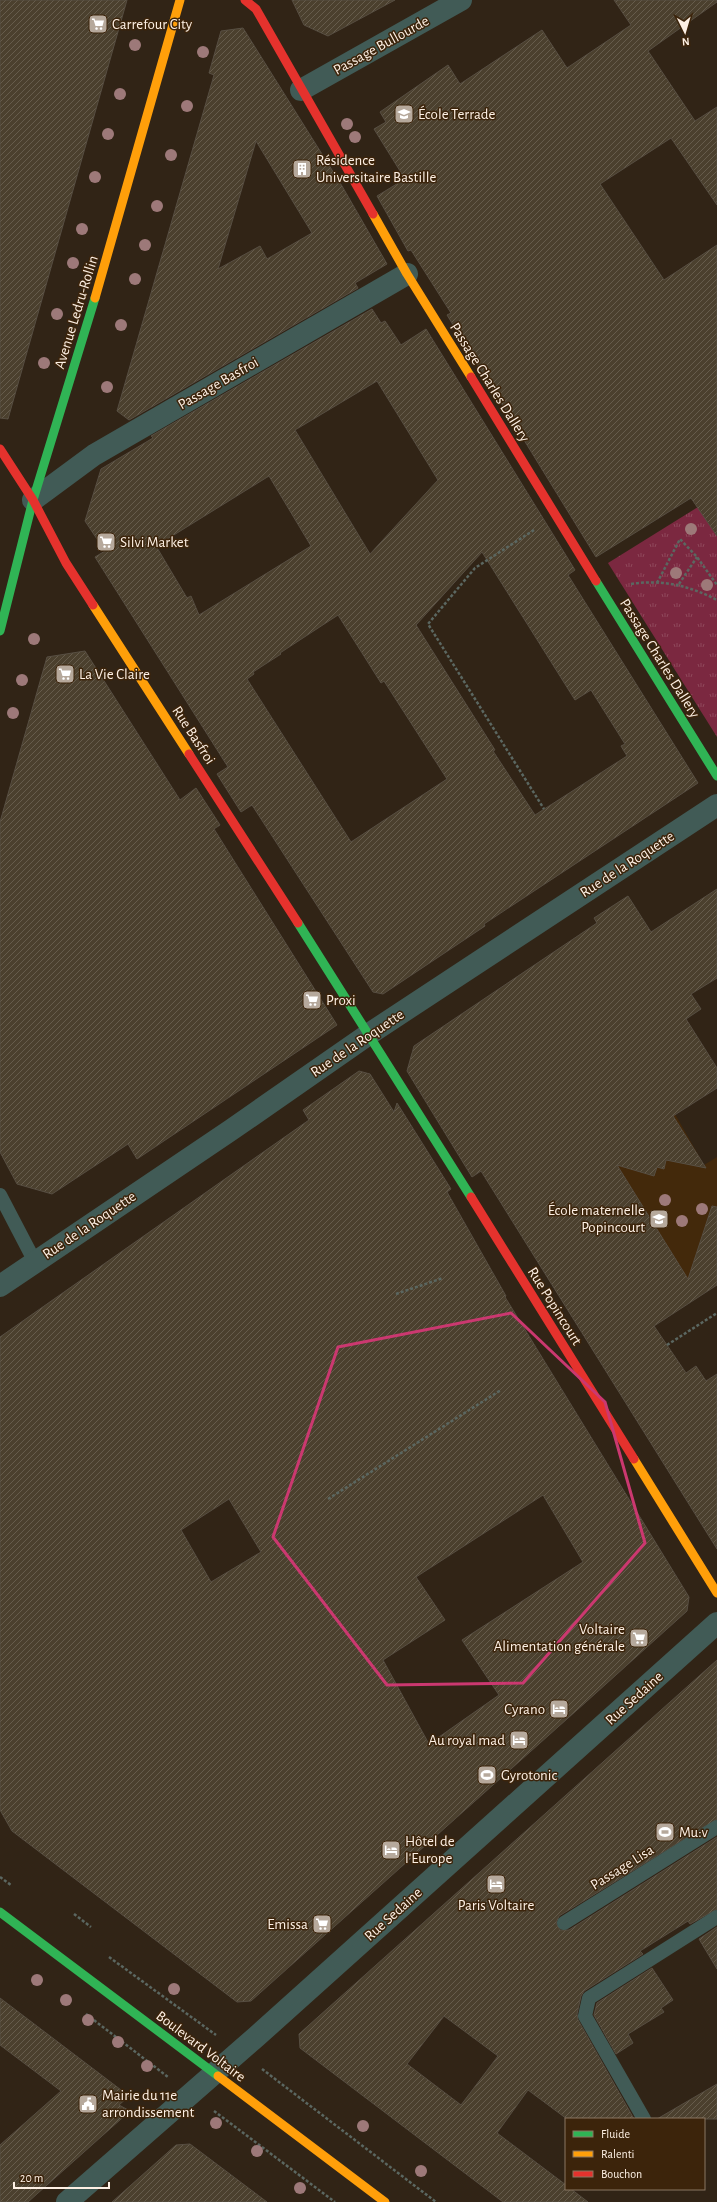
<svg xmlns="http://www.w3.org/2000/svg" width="717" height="2202" viewBox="0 0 717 2202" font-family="'Alegreya Sans',sans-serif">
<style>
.built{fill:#43290b}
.grass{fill:url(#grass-tufts)}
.building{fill:url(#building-hatch);stroke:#574e42;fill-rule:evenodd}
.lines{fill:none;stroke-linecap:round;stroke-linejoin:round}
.path{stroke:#5b6761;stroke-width:2.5;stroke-dasharray:3 2;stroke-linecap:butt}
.lane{stroke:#415b56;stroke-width:14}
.street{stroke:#415b56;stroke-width:22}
.fast{stroke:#30b455;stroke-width:9}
.slow{stroke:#ff9f0a;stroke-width:9}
.jam{stroke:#e5322d;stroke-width:9}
.tree{fill:#9d7979}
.marked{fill:none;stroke:#cb3870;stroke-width:3;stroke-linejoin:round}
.labels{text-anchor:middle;stroke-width:3;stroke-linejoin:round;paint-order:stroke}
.poi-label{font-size:15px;fill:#fdf0e4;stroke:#3c240b;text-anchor:start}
.street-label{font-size:15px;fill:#fdf0e4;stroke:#3c240b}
</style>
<defs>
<pattern id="grass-tufts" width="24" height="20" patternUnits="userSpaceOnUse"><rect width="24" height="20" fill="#7b2840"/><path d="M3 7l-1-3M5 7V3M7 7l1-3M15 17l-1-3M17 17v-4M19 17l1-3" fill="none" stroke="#8f485b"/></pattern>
<pattern id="building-hatch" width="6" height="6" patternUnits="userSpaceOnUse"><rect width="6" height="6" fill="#4b402e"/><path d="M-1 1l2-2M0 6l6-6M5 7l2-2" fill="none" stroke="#665c4c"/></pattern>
</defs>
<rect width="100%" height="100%" fill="#312416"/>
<path class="built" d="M675 1114 704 1165 717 1157V1284L625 1279 576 1179Z"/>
<path class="grass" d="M698 507 717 536V737L608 563Z"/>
<path class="building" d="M0 0H127L8 419 0 418Z
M292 0H395L328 36 304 25Z
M614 0H717V2L648 51 695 121 717 107V205L671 138 600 184 664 280 717 245V536L691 498 596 557 447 315 451 313 411 250 408 251 377 196 405 179 374 129 386 122 380 112 448 65 460 84 542 30 567 68 631 25Z
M243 28 342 186 387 264 355 283 358 288 129 420 117 411 214 75 209 73 221 31ZM256 141 312 233 267 259 260 246 218 269Z
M372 309 381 323 385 321 401 345 426 329 575 570 568 575 698 783 484 924 485 926 383 994 373 992 252 805 241 812 217 774 228 767 95 557 105 551 85 521 101 469 153 438 151 436ZM377 381 438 480 370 554 295 430ZM269 476 311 546 199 615 191 596 187 598 156 546ZM482 552 575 700 591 690 625 744 621 746 627 756 535 815 493 751 495 750 416 625ZM338 615 381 683 384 681 447 779 351 842 247 679 254 674 253 672 281 654 280 653Z
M85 651 180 800 196 788 220 825 214 829 337 1025 137 1159 128 1144 52 1194 17 1184 0 1152V822L47 657Z
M717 889V978L691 994 701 1009 686 1019 717 1068V1088L673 1116 706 1168 666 1160 664 1169 657 1167 654 1176 617 1165 688 1279 712 1206 717 1207V1285L654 1326 686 1373 696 1366 706 1381 717 1374V1549L481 1171 472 1177 407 1071 414 1046 597 923 594 918 628 896 651 932Z
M359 1071 370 1074 394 1112 397 1103 451 1189 447 1192 506 1296 505 1297 689 1597 687 1611 586 1702 251 2001 237 2002 12 1831 0 1810V1337L309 1120 303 1110ZM543 1495 583 1562 462 1640 499 1695 429 1744 383 1660 445 1620 416 1577ZM229 1499 261 1552 211 1582 181 1530Z
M717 1660V1819L559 1916 556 1923 560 1930H569L717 1837V1909L690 1924 688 1921 640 1951 643 1954 584 1991 581 1996 577 2014 578 2020 634 2119H567L528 2090 497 2133 566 2185V2189H571L588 2202H503L300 2048 299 2034ZM444 2016 498 2056 461 2105 407 2064Z
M717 1927V1969L699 1939Z
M652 1968 673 2000 661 2008 664 2012 628 2034 633 2043 616 2054 594 2015 597 2003Z
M0 1998 129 2096 119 2105 130 2111 28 2202H0V2145L61 2091 0 2045Z
M717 2084V2119H657Z
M190 2144 267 2202H112L176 2145Z"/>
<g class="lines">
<path class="path" d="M534 530 475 568 428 624 544 809
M657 583 680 539 697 557 717 585
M631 584C662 579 690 586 717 600
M679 584 697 557
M396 1294 443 1278
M667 1345 717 1313
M328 1499 501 1390
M0 1877 11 1885
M74 1914 91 1927
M109 1957 216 2035
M86 2014 168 2077
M262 2069 436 2202
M214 2111 335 2202"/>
<path class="lane" d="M0 1195 35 1262
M564 1923 717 1827
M644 2119 585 2016 589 1998 717 1917"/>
<path class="street" d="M301 90 461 0
M33 500 94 455 407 274
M0 1286 231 1130 369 1034 717 805
M67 2202 256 2037 717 1623"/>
<path class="fast" d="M596 581 717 776
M0 631 33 500 95 298
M298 923 471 1197
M0 1912 218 2076"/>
<path class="slow" d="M373 214 407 274 471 377
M95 298 180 0
M93 605 189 754
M634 1459 717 1593
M218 2076 385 2202"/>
<path class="jam" d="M245 0 256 9 373 214
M471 377 596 581
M0 449 33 500 66 563 93 605
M189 754 298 923
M471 1197 634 1459"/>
</g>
<g class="tree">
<circle cx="135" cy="45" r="6"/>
<circle cx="203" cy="52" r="6"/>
<circle cx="120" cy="94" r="6"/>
<circle cx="187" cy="106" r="6"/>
<circle cx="347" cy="124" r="6"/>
<circle cx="108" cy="134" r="6"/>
<circle cx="355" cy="137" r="6"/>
<circle cx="171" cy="155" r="6"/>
<circle cx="95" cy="177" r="6"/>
<circle cx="157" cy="206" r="6"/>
<circle cx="82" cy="229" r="6"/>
<circle cx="145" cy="245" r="6"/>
<circle cx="73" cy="263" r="6"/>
<circle cx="135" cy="279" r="6"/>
<circle cx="57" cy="314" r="6"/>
<circle cx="121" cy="325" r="6"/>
<circle cx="44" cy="363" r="6"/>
<circle cx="107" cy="387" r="6"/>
<circle cx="691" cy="529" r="6"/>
<circle cx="676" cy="573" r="6"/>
<circle cx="707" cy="585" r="6"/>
<circle cx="34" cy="639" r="6"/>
<circle cx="22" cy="680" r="6"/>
<circle cx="13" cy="713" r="6"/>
<circle cx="665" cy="1200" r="6"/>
<circle cx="702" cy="1209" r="6"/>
<circle cx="682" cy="1221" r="6"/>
<circle cx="37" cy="1980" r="6"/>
<circle cx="174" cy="1989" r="6"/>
<circle cx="66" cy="2000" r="6"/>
<circle cx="88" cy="2020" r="6"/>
<circle cx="118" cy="2042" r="6"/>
<circle cx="147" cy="2066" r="6"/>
<circle cx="216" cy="2123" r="6"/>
<circle cx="363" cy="2126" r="6"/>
<circle cx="257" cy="2151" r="6"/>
<circle cx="421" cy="2171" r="6"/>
<circle cx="300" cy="2188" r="6"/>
</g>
<path class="marked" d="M511 1313 605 1402 645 1543 523 1683 387 1685 273 1537 338 1347Z"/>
<defs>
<symbol id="supermarket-square" viewBox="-11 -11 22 22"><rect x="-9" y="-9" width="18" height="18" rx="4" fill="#b6a99c" stroke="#3c240b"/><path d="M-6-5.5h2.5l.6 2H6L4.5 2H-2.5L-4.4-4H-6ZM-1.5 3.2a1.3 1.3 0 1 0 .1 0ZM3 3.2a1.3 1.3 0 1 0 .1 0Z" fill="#fff"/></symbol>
<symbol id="university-square" viewBox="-11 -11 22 22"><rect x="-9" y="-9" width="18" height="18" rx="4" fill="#b6a99c" stroke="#3c240b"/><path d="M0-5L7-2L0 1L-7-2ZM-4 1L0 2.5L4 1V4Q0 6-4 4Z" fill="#fff"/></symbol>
<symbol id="building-square" viewBox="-11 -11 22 22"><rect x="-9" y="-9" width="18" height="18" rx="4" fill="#b6a99c" stroke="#3c240b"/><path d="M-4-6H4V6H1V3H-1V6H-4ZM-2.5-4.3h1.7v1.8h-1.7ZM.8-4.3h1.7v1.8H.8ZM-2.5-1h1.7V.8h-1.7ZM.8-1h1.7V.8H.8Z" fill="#fff"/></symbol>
<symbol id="school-square" viewBox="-11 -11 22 22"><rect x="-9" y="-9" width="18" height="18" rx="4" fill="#b6a99c" stroke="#3c240b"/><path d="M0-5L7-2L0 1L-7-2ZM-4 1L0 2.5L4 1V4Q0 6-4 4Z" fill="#fff"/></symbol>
<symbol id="hotel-square" viewBox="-11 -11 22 22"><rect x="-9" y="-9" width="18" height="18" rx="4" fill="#b6a99c" stroke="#3c240b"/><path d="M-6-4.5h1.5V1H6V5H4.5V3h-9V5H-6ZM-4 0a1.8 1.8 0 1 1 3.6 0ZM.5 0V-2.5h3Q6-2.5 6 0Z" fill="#fff"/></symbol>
<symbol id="stadium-square" viewBox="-11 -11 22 22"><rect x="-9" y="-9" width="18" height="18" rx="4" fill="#b6a99c" stroke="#3c240b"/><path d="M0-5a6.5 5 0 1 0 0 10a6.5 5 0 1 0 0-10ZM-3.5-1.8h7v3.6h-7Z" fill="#fff"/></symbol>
<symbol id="civic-square" viewBox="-11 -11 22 22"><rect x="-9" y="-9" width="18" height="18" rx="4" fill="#b6a99c" stroke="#3c240b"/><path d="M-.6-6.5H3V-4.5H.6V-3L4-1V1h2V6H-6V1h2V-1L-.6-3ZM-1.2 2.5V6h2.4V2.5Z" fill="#fff"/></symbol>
</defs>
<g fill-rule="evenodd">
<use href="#supermarket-square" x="87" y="13" width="22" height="22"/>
<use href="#university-square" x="393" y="103" width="22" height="22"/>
<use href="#building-square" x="291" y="158" width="22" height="22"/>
<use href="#supermarket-square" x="95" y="531" width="22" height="22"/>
<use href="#supermarket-square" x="54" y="663" width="22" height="22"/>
<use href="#supermarket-square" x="301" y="989" width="22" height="22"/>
<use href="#school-square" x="648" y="1208" width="22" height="22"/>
<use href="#supermarket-square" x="628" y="1627" width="22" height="22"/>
<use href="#hotel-square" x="548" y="1698" width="22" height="22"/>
<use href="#hotel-square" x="508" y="1729" width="22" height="22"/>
<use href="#stadium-square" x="476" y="1764" width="22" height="22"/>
<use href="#stadium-square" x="654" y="1821" width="22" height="22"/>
<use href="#hotel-square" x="380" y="1839" width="22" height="22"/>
<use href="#hotel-square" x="485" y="1873" width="22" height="22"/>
<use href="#supermarket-square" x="311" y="1913" width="22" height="22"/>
<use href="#civic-square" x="77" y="2093" width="22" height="22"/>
</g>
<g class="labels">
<g class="poi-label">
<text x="112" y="29">Carrefour City</text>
<text x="418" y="119">École Terrade</text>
<text x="316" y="165">Résidence<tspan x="316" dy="17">Universitaire Bastille</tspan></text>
<text x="120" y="547">Silvi Market</text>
<text x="79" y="679">La Vie Claire</text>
<text x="326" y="1005">Proxi</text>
<text x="645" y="1215" text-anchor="end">École maternelle<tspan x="645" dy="17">Popincourt</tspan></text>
<text x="625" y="1634" text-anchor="end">Voltaire<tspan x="625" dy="17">Alimentation générale</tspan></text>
<text x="545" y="1714" text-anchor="end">Cyrano</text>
<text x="505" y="1745" text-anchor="end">Au royal mad</text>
<text x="501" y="1780">Gyrotonic</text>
<text x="679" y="1837">Mu:v</text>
<text x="405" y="1846">Hôtel de<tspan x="405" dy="17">l'Europe</tspan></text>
<text x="496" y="1910" text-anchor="middle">Paris Voltaire</text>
<text x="308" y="1929" text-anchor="end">Emissa</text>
<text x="102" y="2100">Mairie du 11e<tspan x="102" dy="17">arrondissement</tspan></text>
</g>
<g class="street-label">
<text transform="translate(381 45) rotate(-29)" y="5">Passage Bullourde</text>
<text transform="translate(76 312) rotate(-73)" y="5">Avenue Ledru-Rollin</text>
<text transform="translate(490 382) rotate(58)" y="5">Passage Charles Dallery</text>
<text transform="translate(218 383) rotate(-30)" y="5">Passage Basfroi</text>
<text transform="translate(660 658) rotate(58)" y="5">Passage Charles Dallery</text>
<text transform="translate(194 735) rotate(57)" y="5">Rue Basfroi</text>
<text transform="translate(627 864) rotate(-33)" y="5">Rue de la Roquette</text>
<text transform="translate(357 1043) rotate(-34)" y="5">Rue de la Roquette</text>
<text transform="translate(89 1225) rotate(-34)" y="5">Rue de la Roquette</text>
<text transform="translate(555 1306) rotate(58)" y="5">Rue Popincourt</text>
<text transform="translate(634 1698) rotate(-42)" y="5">Rue Sedaine</text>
<text transform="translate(622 1867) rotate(-32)" y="5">Passage Lisa</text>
<text transform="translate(393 1914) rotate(-42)" y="5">Rue Sedaine</text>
<text transform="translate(201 2046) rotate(37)" y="5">Boulevard Voltaire</text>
</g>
</g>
<rect x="565" y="2118" width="140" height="72" fill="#3c240b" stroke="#897662"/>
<rect x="573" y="2131" width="20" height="6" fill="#30b455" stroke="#897662"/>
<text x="601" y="2138" font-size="12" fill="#fdf0e4">Fluide</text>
<rect x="573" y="2151" width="20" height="6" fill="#ff9f0a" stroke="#897662"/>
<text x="601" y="2158" font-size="12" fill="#fdf0e4">Ralenti</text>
<rect x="573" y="2171" width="20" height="6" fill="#e5322d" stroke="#897662"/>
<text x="601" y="2178" font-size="12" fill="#fdf0e4">Bouchon</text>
<g transform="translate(685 32) rotate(175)" stroke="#3c240b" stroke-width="3" paint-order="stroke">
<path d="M0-3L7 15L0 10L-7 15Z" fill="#fdf0e4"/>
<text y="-6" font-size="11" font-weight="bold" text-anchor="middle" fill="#fdf0e4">N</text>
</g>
<path d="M14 2182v6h95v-6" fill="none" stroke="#fdf0e4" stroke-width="2"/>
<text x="20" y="2182" font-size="12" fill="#fdf0e4" stroke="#3c240b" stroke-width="3" paint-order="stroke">20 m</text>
</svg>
